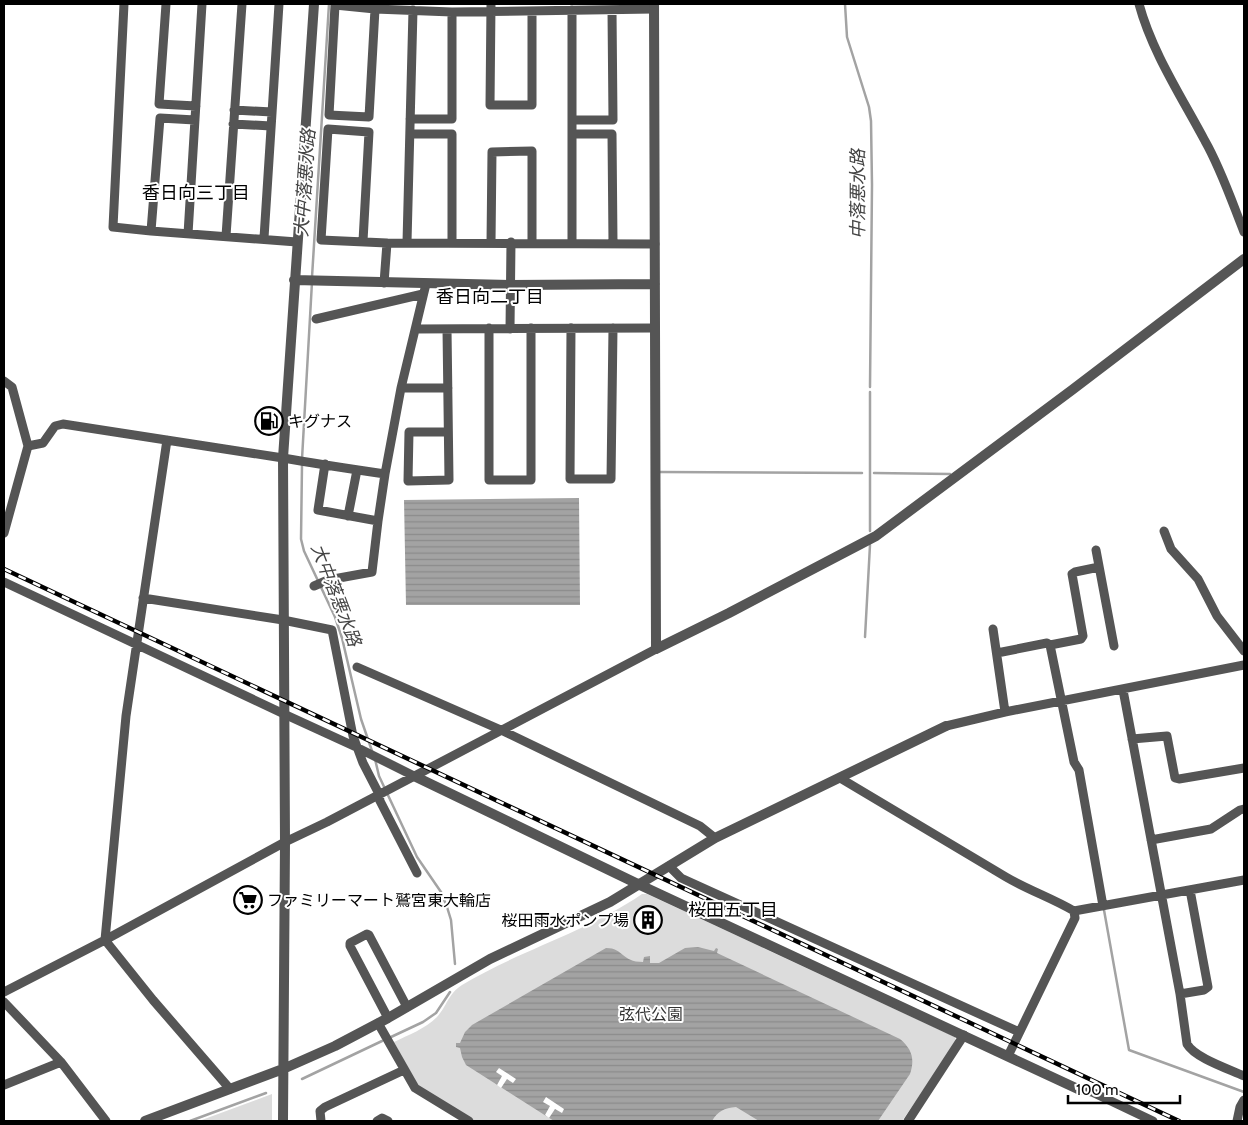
<svg xmlns="http://www.w3.org/2000/svg" width="1248" height="1125" viewBox="0 0 1248 1125" font-family="Cabin,'Noto Sans JP',sans-serif">
<style>
.park{fill:#dcdcdc}
.water{fill:url(#water-rules)}
.pier{fill:#fff}
.lines{fill:none;stroke-linecap:round;stroke-linejoin:round}
.stream{stroke:#a3a3a3;stroke-width:2.5}
.minor{stroke:#555;stroke-width:9}
.tertiary{stroke:#555;stroke-width:10}
.rail-casing{stroke:#000;stroke-width:4.5}
.rail{stroke:#fff;stroke-width:2.5;stroke-dasharray:8;stroke-linecap:butt}
.labels{text-anchor:middle;stroke-width:4;stroke-linejoin:round;paint-order:stroke}
.poi-label{font-size:16px;fill:#000;stroke:#fff;text-anchor:start}
.park-label{font-size:16px;fill:#333;stroke:#fff}
.water-label{font-size:18px;font-style:italic;fill:#444;stroke:#fff}
.neighbourhood-label{font-size:18px;fill:#000;stroke:#fff}
</style>
<defs>
<pattern id="water-rules" width="6" height="5" patternUnits="userSpaceOnUse" patternTransform="scale(1.25)"><rect width="6" height="5" fill="#a3a3a3"/><path d="M0 2.5h6" fill="none" stroke="#8b8b8b"/></pattern>
</defs>
<rect width="100%" height="100%" fill="#fff"/>
<path class="park" d="M642 894H647L955 1037 956 1042 902 1121H475L417 1085 394 1042C408 1035 425 1029 437 1017 447 1006 448 994 462 985 520 950 587 932 642 894Z
M272 1094V1121H199Z"/>
<path class="water" d="M579 498 580 605H406L404 500Z
M698 947 714 951 716 948 718 949 717 953 900 1039C912 1049 915 1059 910 1074L878 1121H759L736 1107C724 1108 718 1111 712 1121H554L466 1065 462 1057 460 1048 456 1047V1043H460L465 1032 472 1025 606 948C624 948 621 962 643 962L644 957 650 956V963H659L685 948Z"/>
<path class="pier" d="M499 1068 516 1079 513 1083 507 1079 501 1088 497 1085 502 1076 496 1072Z
M546 1097 564 1109 562 1113 555 1109 549 1118 545 1115 550 1106 543 1102Z"/>
<g class="lines">
<path class="stream" d="M845 4 847 37 869 107 871 121 872 185 870 387
M312 277 329 4
M870 392V531
M302 459 312 282
M302 465 301 539 304 551 335 617 342 638 361 719 372 751
M659 472 862 473
M874 473 950 474
M865 637 870 545
M375 759 379 776 417 857 441 892 447 907 451 920 455 964
M1104 910 1129 1050 1244 1092
M391 1037 423 1022 436 1013 450 992
M302 1079 382 1041
M190 1121 266 1093"/>
<path class="minor" d="M124 4 113 227 151 231 297 242
M166 4 159 104 196 106
M491 4 490 105H532V11
M1139 4C1152 52 1181 96 1205 141 1221 169 1232 202 1244 232
M375 9 335 5 329 115 369 117 375 9 452 12 654 9
M572 10V243
M234 110 272 112
M410 119H452V12
M572 120H613L612 10
M233 124 271 126
M410 134H452V242
M572 134H612L613 243
M151 231 160 118 195 120
M188 234 202 4
M226 236 242 4
M264 238 279 4
M363 241 369 132 328 129 321 240 387 243 655 244
M407 242 413 10
M491 243 492 152 532 151V242
M384 283 387 243
M316 319 423 294
M489 328V480H531V328
M571 328 570 479H611L613 328
M416 329 655 328
M447 329 449 480 408 481 409 432H448
M510 329 511 242
M4 381 12 387 28 446 4 533
M401 388H448
M167 440 126 716 105 940 153 1000 230 1089
M28 446 43 443 55 426 63 424 283 458C317 464 351 469 385 474L378 521 318 510 325 464
M385 474 401 388 426 284
M348 516 357 470
M1164 531 1171 549 1198 579 1217 616 1244 651
M1096 550 1114 646
M4 582 284 714 356 747 414 776
M314 586 328 580 372 572 378 521
M143 598 283 620 332 630 353 736 363 763 379 794 380 801 417 873
M993 629 1005 712
M1050 645 1081 639 1083 636 1072 574 1075 572 1099 567
M997 653 1047 643 1050 645 1074 762 1079 770 1103 906
M357 667 501 730 700 826 715 838
M1123 690 1180 994 1187 1044C1195 1058 1229 1069 1244 1076
M946 726 1005 712 1244 665
M1132 739 1167 736 1175 778 1179 779 1244 768
M840 778 1006 877C1028 890 1052 898 1074 911L1244 880
M1151 840 1211 829 1240 810 1244 809
M669 866 681 878 1019 1032
M4 992 105 940 285 842 327 822 656 649
M1180 994 1204 990 1208 987 1190 890
M4 1002 61 1062 106 1121
M388 1018 350 946V943L367 934 369 935 407 1007
M378 1023 415 1088 469 1121
M1008 1056 1075 918 1074 911
M4 1085 61 1062
M1080 1090 1092 1092 1153 1121
M321 1121 320 1111 325 1107 404 1070
M377 1121 382 1118 388 1121
M908 1121 964 1035
M1237 1121 1240 1107 1244 1100"/>
<path class="tertiary" d="M654 4 656 649 729 613 876 536 1072 390 1244 259
M294 280 511 285 655 284
M414 776 640 885 1080 1090
M145 1121 283 1069 335 1046 388 1018 490 959 610 902 715 838 946 726
M283 1121 285 842 283 458 314 4"/>
<defs>
<path id="rail" d="M4 569 1179 1121"/>
</defs>
<use href="#rail" class="rail-casing"/>
<use href="#rail" class="rail"/>
</g>
<defs>
<symbol id="fuel-ring" viewBox="-11 -11 22 22"><circle r="9.5" fill="#fff" stroke="#000" stroke-width="1.5"/><path d="M-5.5-6h7V0h2V4h1.3V-2.5L3-4.5l.8-.8L6-3V5H2.5V1h-1V6h-7ZM-4.2-4.7v3.2H.2V-4.7Z" fill="#000"/></symbol>
<symbol id="supermarket-ring" viewBox="-11 -11 22 22"><circle r="9.5" fill="#fff" stroke="#000" stroke-width="1.5"/><path d="M-6-5.5h2.5l.6 2H6L4.5 2H-2.5L-4.4-4H-6ZM-1.5 3.2a1.3 1.3 0 1 0 .1 0ZM3 3.2a1.3 1.3 0 1 0 .1 0Z" fill="#000"/></symbol>
<symbol id="building-ring" viewBox="-11 -11 22 22"><circle r="9.5" fill="#fff" stroke="#000" stroke-width="1.5"/><path d="M-4-6H4V6H1V3H-1V6H-4ZM-2.5-4.3h1.7v1.8h-1.7ZM.8-4.3h1.7v1.8H.8ZM-2.5-1h1.7V.8h-1.7ZM.8-1h1.7V.8H.8Z" fill="#000"/></symbol>
</defs>
<g fill-rule="evenodd">
<use href="#fuel-ring" x="253" y="405" width="32" height="32"/>
<use href="#supermarket-ring" x="232" y="884" width="32" height="32"/>
<use href="#building-ring" x="632" y="904" width="32" height="32"/>
</g>
<g class="labels">
<g class="poi-label">
<text x="288" y="427">キグナス</text>
<text x="267" y="906">ファミリーマート鷲宮東大輪店</text>
<text x="629" y="926" text-anchor="end">桜田雨水ポンプ場</text>
</g>
<g class="park-label">
<text x="651" y="1020">弦代公園</text>
</g>
<g class="water-label">
<text transform="translate(305 183) rotate(-86)" y="6">大中落悪水路</text>
<text transform="translate(858 194) rotate(-90)" y="6">中落悪水路</text>
<text transform="translate(336 595) rotate(69)" y="6">大中落悪水路</text>
</g>
<g class="neighbourhood-label">
<text x="196" y="199">香日向三丁目</text>
<text x="490" y="303">香日向二丁目</text>
<text x="733" y="916">桜田五丁目</text>
</g>
</g>
<rect width="1248" height="1125" fill="none" stroke="#000000" stroke-width="10"/>
<path d="M1068 1095v8h112v-8" fill="none" stroke="#000000" stroke-width="2.5"/>
<text x="1076" y="1095" font-size="15" fill="#000000" stroke="#ffffff" stroke-width="4" paint-order="stroke">100 m</text>
</svg>
